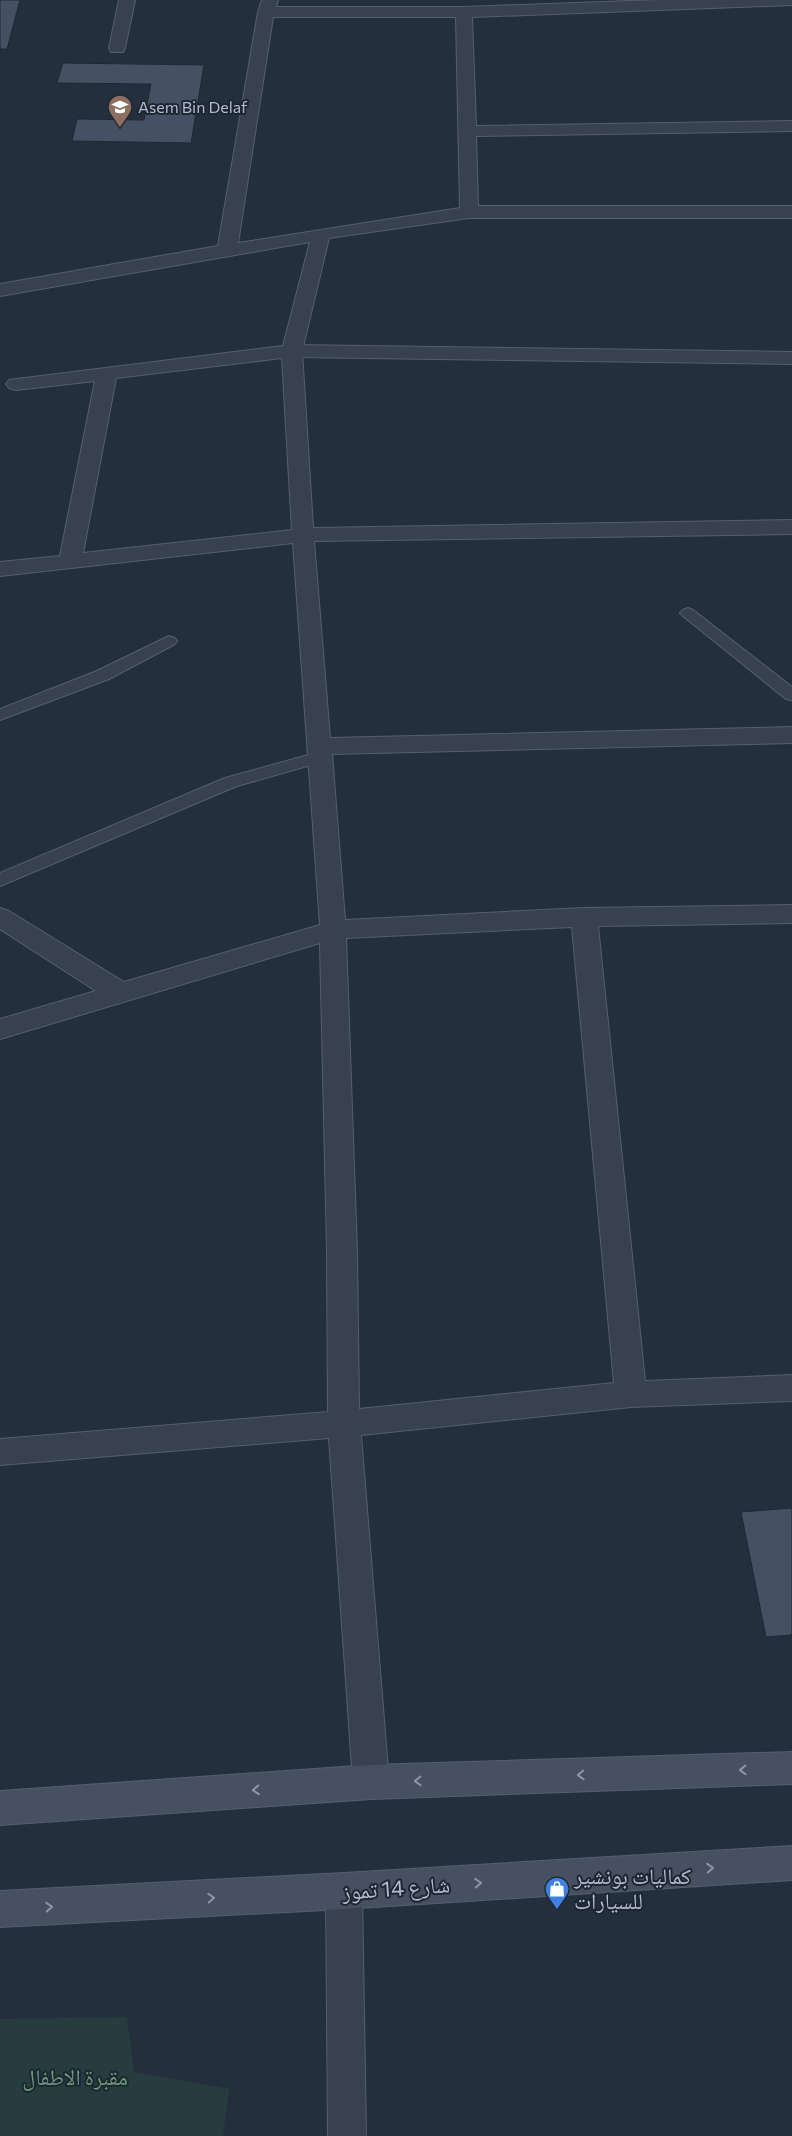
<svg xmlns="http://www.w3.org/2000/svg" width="792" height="2136" viewBox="0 0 792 2136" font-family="Commissioner,'Noto Naskh Arabic',sans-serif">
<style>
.green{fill:#263c3f}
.building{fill:#455162;stroke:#1f2835}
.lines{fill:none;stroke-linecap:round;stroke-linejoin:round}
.service-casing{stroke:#565f6c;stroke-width:2}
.minor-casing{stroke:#565f6c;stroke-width:2}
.tertiary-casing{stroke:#565f6c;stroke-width:2}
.secondary-casing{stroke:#565f6c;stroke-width:2}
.service{fill:#38414e;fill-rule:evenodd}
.minor{fill:#38414e;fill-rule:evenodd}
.tertiary{fill:#38414e;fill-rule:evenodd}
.secondary{fill:#465061;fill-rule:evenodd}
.oneway{stroke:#8e96a5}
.labels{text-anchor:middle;stroke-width:4;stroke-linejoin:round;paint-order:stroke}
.far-poi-label{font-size:16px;fill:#b4bcc9;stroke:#1d2633;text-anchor:start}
.near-poi-label{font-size:22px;fill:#b4bcc9;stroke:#1d2633;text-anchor:start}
.near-street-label{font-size:22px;fill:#b4bcc9;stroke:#1d2633}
.near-park-label{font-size:22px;fill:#6b9a76;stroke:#1d2633}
</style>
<rect width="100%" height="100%" fill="#242f3e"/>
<path class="green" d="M127 2017 134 2072 229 2089 223 2136H0V2019Z"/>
<path class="building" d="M0 0H20L7 49H0Z
M63 63 204 65 191 143 72 141 77 119 144 120 151 84 57 83Z
M792 1508V1635L766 1637 741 1512Z"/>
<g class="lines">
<defs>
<path id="service" d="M688 608 693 610 792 687V700L786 699 683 616 680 613 683 610Z
M169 636 175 638 177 641 175 644 109 679 0 720V709L97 671Z
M319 752 325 753 327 757 325 761 237 786 0 886V873L225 778Z"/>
<path id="minor" d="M119 0H135L125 48 123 52H111L109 48Z
M262 0H278L276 7H464L658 0H792V5L472 17 476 126 792 121V131L476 136 478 206H792V218H469L329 238 302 351 313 528 792 520V534L314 541 330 738 792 727V743L332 754 345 920 584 908 792 905V923L598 926 645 1381 792 1375V1401L631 1407 361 1435 389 1782 383 1794 371 1799 359 1794 353 1782 329 1438 0 1465V1439L328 1412 327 1251 320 943 0 1039V1019L96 991 0 929V908L9 911 124 982 320 925 293 543 0 576V562L60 556 95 381 16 390 9 388 6 384 9 380 283 346 310 242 0 296V284L218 246 258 12ZM273 17H456L460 208 238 243ZM282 358 292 530 83 553 116 378ZM572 927 614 1383 359 1409 357 1251 346 938Z
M344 1873 357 1878 362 1891 366 2136H328L326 1891 331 1878Z"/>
<path id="tertiary" d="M292 345 792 352V364L292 357 285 355 282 351 285 347Z"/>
<path id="secondary" d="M792 1752V1784L371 1799 0 1825V1791L371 1765Z
M792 1846V1880L344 1909 0 1927V1891L344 1873Z"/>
</defs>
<use href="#service" class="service-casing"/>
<use href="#minor" class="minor-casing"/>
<use href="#tertiary" class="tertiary-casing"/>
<use href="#secondary" class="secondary-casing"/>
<use href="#service" class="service"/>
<use href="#minor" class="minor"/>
<use href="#tertiary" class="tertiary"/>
<use href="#secondary" class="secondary"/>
</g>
<defs><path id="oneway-chevron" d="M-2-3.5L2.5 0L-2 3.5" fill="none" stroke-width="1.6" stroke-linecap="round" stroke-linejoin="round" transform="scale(1.25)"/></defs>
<g class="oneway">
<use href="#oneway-chevron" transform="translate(743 1770) rotate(178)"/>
<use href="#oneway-chevron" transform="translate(581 1775) rotate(178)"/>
<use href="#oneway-chevron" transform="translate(418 1781) rotate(178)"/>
<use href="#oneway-chevron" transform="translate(256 1790) rotate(176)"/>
<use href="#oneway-chevron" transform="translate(710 1868) rotate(-4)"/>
<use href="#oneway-chevron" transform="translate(478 1883) rotate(-4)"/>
<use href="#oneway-chevron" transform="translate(211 1898) rotate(-3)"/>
<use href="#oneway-chevron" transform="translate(49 1907) rotate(-3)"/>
</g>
<defs>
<symbol id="school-pin" viewBox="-11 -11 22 30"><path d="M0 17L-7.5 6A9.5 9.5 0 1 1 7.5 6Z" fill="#8d6e63" stroke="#1d2633"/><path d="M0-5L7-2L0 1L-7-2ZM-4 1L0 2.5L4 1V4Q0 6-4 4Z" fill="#fff"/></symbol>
<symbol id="shop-pin" viewBox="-11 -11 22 30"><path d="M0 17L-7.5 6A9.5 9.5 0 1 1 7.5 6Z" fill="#3f7fe0" stroke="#1d2633"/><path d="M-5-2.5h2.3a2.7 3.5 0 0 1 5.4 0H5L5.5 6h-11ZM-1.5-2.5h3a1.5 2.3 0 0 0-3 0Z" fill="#fff"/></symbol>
</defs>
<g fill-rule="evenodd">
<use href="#school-pin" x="106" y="93" width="28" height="38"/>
<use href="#shop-pin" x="543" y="1875" width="28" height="38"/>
</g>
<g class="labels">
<g class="far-poi-label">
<text x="138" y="113">Asem Bin Delaf</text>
</g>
<g class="near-poi-label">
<text x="574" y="1884">كماليات بونشير<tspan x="574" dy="25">للسيارات</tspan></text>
</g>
<g class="near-street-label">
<text transform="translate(396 1888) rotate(-4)" y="8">شارع 14 تموز</text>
</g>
<g class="near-park-label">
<text x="75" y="2085">مقبرة الاطفال</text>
</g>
</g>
</svg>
